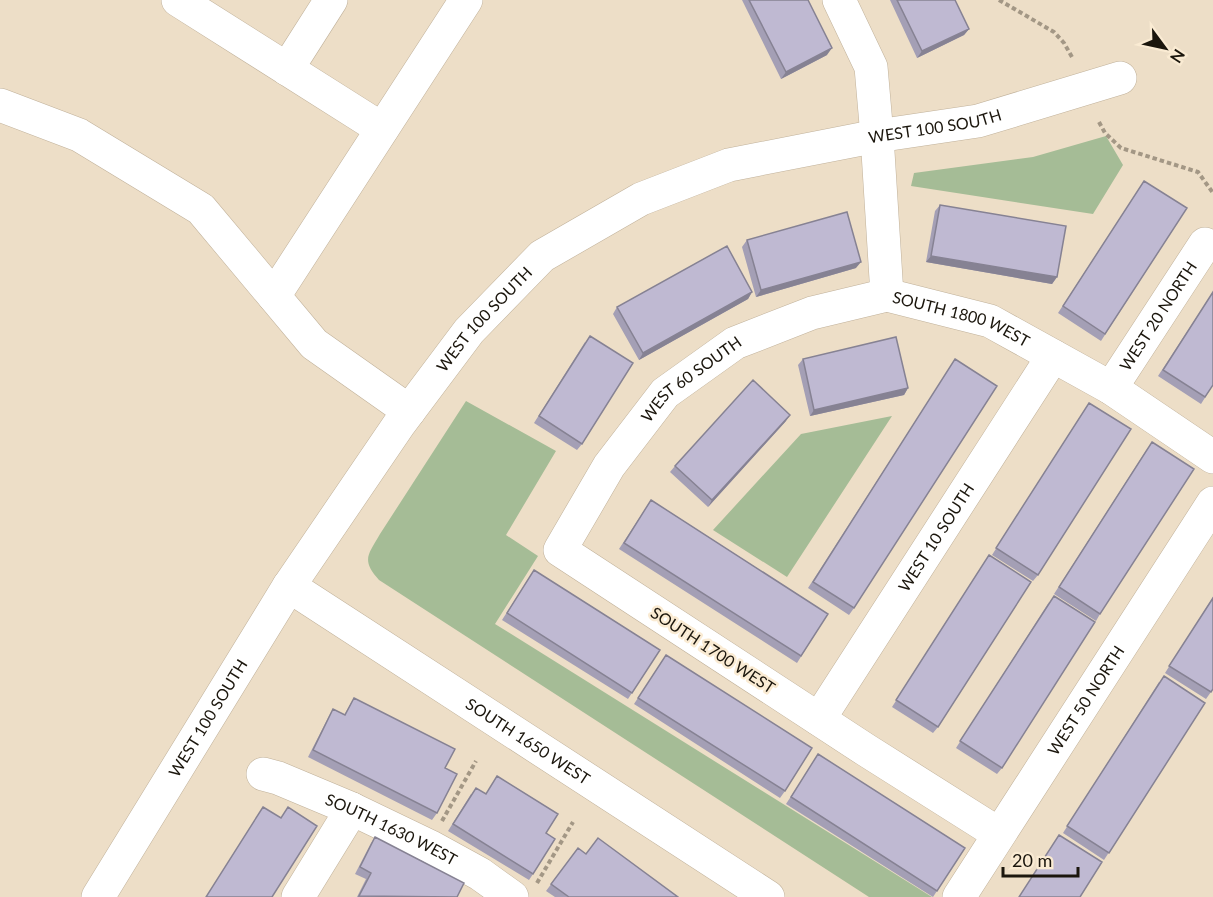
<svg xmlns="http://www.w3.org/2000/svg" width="1213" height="897" viewBox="0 0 1213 897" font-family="Lato,sans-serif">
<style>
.green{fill:#a5bc96}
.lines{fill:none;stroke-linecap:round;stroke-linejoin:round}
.minor-casing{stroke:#c0b19a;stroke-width:34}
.path{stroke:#a39785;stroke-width:4;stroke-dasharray:4.5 3;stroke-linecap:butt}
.minor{stroke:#fff;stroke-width:33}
.wall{fill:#a49fb5}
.shaded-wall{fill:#868293}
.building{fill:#bfb9d2;stroke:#868293;stroke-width:1.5}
.labels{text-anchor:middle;stroke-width:5;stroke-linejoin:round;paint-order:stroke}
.street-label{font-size:16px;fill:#1b160d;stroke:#faebd3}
</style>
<rect width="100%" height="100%" fill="#eddec7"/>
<path class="green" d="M1106 136 1123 165 1093 214 911 186 914 173 1033 157Z
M466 401 556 451 506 535 538 556 495 624 932 897H869L379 580C361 560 368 555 380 534Z
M892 416 787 577 713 530 801 434Z"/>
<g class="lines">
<defs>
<g id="minor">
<path d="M178 0 382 129"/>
<path d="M839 0 871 67 877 136 887 295"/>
<path d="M287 69 331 0"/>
<path d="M0 105 79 135 201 209 314 344 409 411"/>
<path d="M274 296 466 0"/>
<path id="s1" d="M1111 388 1205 244"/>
<path id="s2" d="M289 586 768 897"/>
<path id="s3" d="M819 719 1053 356"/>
<path id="s4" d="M263 774 278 778 352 809 429 846 480 874 512 897"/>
<path id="s5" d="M999 834 866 750 560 550 609 466 665 393 735 343 812 313 887 295 990 321 1111 388 1213 457"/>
<path id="s6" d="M98 897 289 586 400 423 469 331 542 256 641 199 729 165 877 136 978 121 1120 78"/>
<path d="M298 897 352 809"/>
<path id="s7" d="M959 897 1213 503"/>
</g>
</defs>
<use href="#minor" class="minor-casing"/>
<path class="path" d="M999 0 1054 32 1064 43 1072 57
M1099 122 1105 133 1121 148 1198 172 1213 193
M442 821 476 761
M537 883 573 822"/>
<use href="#minor" class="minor"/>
</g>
<path class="wall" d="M742 0H808L827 55 781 79Z
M890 0H955L969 29 964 35 917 58Z
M1144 181 1187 208 1101 341 1058 313Z
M940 205 1057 277 1052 284 926 262 935 211Z
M747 240 856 268 756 297 742 247Z
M752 292 748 299 639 360 613 314 617 307Z
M1213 292V385L1201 404 1158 376Z
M585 342 582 444 577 450 534 423Z
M803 359 908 388 904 395 810 416 798 365Z
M951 366 854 608 849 615 808 588Z
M1085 409 1038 575 1033 581 992 555Z
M786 421 708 507 670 472 675 466Z
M1147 449 1100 614 1096 621 1054 594Z
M651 500 828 614 797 663 619 549Z
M985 562 938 727 933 733 892 707Z
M534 570 660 650 628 699 502 620Z
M1213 597V689L1206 699 1165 673Z
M1049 602 1002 768 997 774 956 748Z
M666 655 785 791 780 798 634 704Z
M1159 682 1205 703 1104 860 1063 833Z
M354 698 445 768 437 813 432 820 308 757 329 716 333 709 344 715Z
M818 755 965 848 933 897 786 804Z
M471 794 546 833 533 874 529 880 448 831Z
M375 837 457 897H357L366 879 355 874 371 843Z
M578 848 586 854 678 897H555L546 891Z"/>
<path class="shaded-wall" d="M969 29 964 35 917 58 922 51Z
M832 48 827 55 781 79 786 72Z
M931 256 1057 277 1052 284 926 262Z
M861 262 856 268 756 297 761 290Z
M752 292 748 299 639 360 643 353Z
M908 388 904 395 810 416 814 410Z
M790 415 786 421 708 507 712 500Z"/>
<path class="building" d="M749 0H808L832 48 786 72Z
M897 0H955L969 29 922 51Z
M1144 181 1187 208 1105 334 1063 306Z
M940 205 1066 226 1057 277 931 256Z
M847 212 861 262 761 290 747 240Z
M727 246 752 292 643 353 617 307Z
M1213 292V385L1205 397 1163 370Z
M590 336 633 363 582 444 539 416Z
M896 337 908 388 814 410 803 359Z
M955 359 997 386 854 608 813 582Z
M753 380 790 415 712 500 675 466Z
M1089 403 1131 429 1038 575 996 548Z
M1152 442 1194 469 1100 614 1059 587Z
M651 500 828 614 801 656 624 543Z
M989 555 1031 582 938 727 896 700Z
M534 570 660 650 632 693 507 613Z
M1054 596 1095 622 1002 768 960 741Z
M1213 598V689L1211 692 1169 666Z
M666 655 812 748 785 791 638 698Z
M1164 676 1205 703 1109 853 1067 826Z
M354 698 455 749 445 768 457 774 437 813 313 750 333 709 345 715Z
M818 754 965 848 937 891 791 797Z
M497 776 558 814 546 833 555 839 533 874 453 824 476 788 486 794Z
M263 807 281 818 288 807 317 826 272 897H206Z
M1059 835 1102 862 1080 897H1019Z
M375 837 464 883 457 897 359 896 371 873 360 867Z
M598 838 678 897H569L551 884 578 848 586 854Z"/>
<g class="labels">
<g class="street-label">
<text dy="6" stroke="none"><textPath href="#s6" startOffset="1200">WEST 100 SOUTH</textPath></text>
<text dy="6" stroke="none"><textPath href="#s1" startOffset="86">WEST 20 NORTH</textPath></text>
<text dy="6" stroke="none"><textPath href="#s5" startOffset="1036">SOUTH 1800 WEST</textPath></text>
<text dy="6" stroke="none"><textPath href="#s6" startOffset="696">WEST 100 SOUTH</textPath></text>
<text dy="6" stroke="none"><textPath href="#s5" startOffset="741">WEST 60 SOUTH</textPath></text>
<text dy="6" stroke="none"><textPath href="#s3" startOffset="216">WEST 10 SOUTH</textPath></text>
<text transform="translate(713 650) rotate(33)" y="6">SOUTH 1700 WEST</text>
<text dy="6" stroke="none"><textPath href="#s7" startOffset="234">WEST 50 NORTH</textPath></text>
<text dy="6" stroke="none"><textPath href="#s6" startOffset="210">WEST 100 SOUTH</textPath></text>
<text dy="6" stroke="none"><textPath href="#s2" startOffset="285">SOUTH 1650 WEST</textPath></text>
<text dy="6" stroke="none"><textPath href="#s4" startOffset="140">SOUTH 1630 WEST</textPath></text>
</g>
</g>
<g transform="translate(1165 48) rotate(123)" stroke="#faebd3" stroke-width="4.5" paint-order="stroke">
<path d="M0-4.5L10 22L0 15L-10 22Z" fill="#1b160d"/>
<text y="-9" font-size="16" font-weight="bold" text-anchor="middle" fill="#1b160d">N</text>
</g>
<path d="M1003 867v9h75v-9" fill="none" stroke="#1b160d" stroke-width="3"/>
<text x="1012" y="867" font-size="18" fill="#1b160d" stroke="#faebd3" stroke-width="4.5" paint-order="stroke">20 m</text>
</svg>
